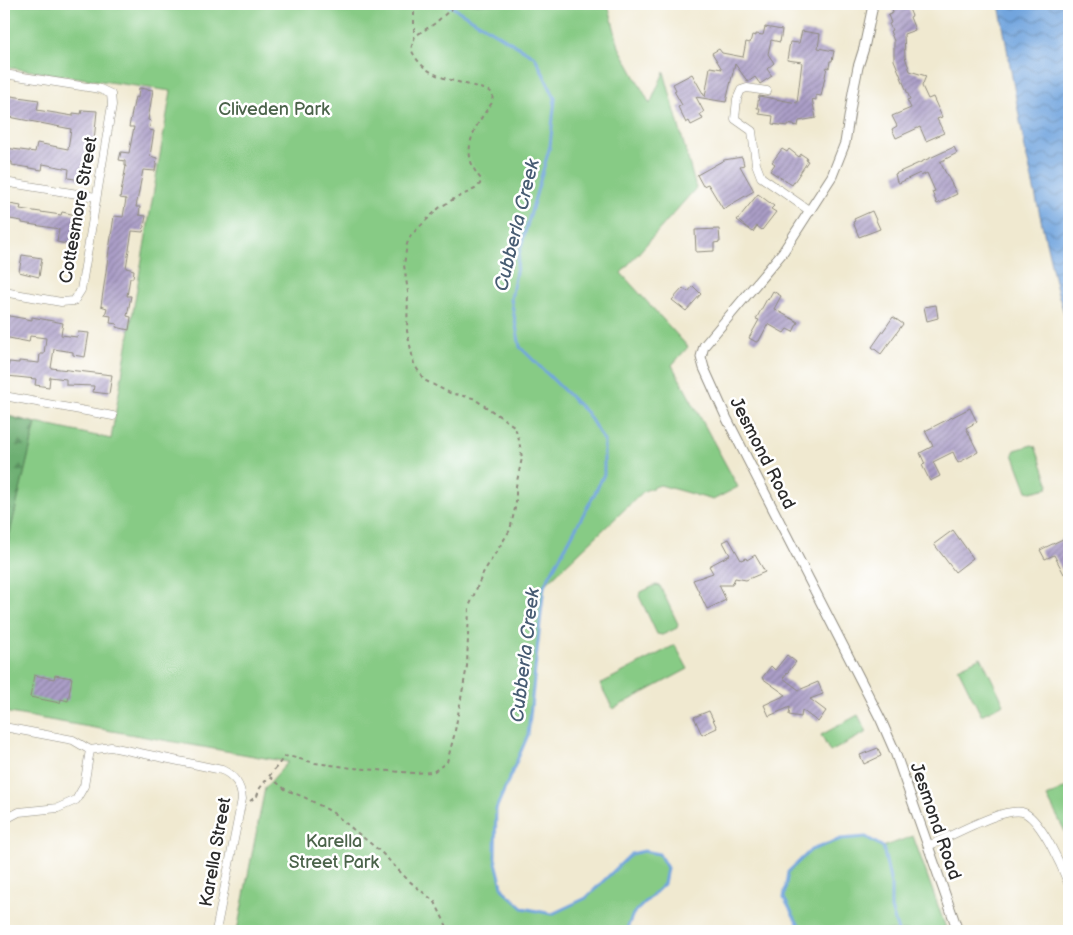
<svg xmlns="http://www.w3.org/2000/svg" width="1073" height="935" viewBox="0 0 1073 935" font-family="'Balsamiq Sans',sans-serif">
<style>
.green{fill:#87cb85;stroke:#597b58}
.forest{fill:url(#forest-firs);stroke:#4c6d4e}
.water{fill:url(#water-waves);stroke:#4e6884}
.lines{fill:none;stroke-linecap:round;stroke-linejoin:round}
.stream{stroke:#72a5de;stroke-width:3}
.building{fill:url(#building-hatch)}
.minor-casing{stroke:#8e8a7e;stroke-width:9}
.tertiary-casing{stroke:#8e8a7e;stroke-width:11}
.path{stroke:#8e8a7e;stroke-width:2;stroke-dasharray:4 4;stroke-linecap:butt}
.minor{stroke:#fff;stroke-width:8}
.tertiary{stroke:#fff;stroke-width:9}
.labels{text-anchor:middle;stroke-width:5;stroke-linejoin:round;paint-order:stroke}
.park-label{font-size:18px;fill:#4b634a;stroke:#fff}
.street-label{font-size:18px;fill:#2b2b2b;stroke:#fff}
.water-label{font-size:19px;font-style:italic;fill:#475c73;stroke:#fff}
</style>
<defs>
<pattern id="forest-firs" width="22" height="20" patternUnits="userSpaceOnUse" patternTransform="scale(1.25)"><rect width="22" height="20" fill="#6daf72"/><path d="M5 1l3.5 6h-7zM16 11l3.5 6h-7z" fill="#5a8f5e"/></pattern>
<pattern id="water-waves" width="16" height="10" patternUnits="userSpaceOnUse" patternTransform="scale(1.25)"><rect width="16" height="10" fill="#72a5de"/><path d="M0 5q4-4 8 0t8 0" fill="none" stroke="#5e87b4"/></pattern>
<pattern id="building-hatch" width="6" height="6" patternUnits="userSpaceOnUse" patternTransform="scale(1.25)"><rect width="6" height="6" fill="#ab9ec7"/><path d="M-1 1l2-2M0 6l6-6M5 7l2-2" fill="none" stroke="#8b81a2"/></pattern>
</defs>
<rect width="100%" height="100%" fill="#fff"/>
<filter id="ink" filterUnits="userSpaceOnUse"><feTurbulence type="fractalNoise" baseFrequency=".02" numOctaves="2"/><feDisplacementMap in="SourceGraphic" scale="10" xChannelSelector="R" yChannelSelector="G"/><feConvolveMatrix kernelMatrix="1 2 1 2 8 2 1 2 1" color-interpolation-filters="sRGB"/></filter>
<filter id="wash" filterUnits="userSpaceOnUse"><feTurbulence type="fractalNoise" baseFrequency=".0096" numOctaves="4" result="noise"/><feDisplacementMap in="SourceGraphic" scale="20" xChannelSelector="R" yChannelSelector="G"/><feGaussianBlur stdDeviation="1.12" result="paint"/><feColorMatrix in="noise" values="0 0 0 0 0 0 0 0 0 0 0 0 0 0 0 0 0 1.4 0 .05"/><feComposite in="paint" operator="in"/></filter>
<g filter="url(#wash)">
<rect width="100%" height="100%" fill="#f0e9d0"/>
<path class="green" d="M4 4H608L619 47 650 104 664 72 696 188 621 273 688 347 672 365 738 487 713 500 660 485 644 491 544 586 528 735 496 809 495 858 503 890 523 908 552 914 586 898 631 854 644 851 659 854 667 868 664 884 633 914 626 931H237L265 788 288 762 4 712V558L36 423 111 439 171 91 4 67Z
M1032 445 1035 446 1049 485 1048 488 1031 492 1027 491 1013 454 1015 450Z
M656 585 660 586 678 624 677 628 662 635 657 634 639 596 641 592Z
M675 645 688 669 613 709 600 684Z
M981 657 1004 704 981 715 958 668Z
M858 715 867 732 830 752 821 735Z
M1068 786 1069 788V839L1047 797Z
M913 836 947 931H802L784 898 788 872 811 850 841 839 866 837 883 847Z"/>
<path class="forest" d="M4 415 36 423 4 558Z"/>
<path class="water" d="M999 4H1069V330L1056 286 1025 149Z"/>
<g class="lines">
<path class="stream" d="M356 4 381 8 399 5 428 4
M447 4 535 57 555 98 550 146 520 250 511 299 520 347 587 413 604 441V474L594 495 544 586 528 735 496 809 495 858 503 890 523 908 552 914 586 898 631 854 644 851 659 854 667 868 664 884 633 914 626 931
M802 931 784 898 788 872 811 850 841 839 866 837 883 847 891 884V908L898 931"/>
</g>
<g id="blocks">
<path class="building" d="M891 4H907L912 16 910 17 915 30 904 34 905 57 910 71 926 76 922 86 928 99 933 97 942 117 937 119 944 133 926 141 920 127 896 138 892 129 897 126 892 116 911 108 907 100 910 99 894 60V41L890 31 892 30 889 24 891 23 888 15 893 13Z
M765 27 782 30 780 42 771 40 768 54 774 63 767 69 772 76 760 84 755 77 748 82 735 64 726 102 696 97 704 112 700 114 703 119 691 125 689 121 686 123 678 107 682 105 674 91 676 90 673 84 692 74 705 97 710 67 722 69 712 53 719 49 722 53 743 57 746 42 750 43 752 35 756 36V34L763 35Z
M802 31 820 34 818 48 834 51 832 61H830L829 68 827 67 821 96 816 95V100L812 99 816 118 799 121 798 126 788 124V126L772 124 773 116 759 114 760 108H757L759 96 797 103 802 62 787 60 790 42 799 43Z
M139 88 153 90 148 120 151 121 149 130 154 131 150 156 157 158 155 171 143 170 136 207H140L139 215 146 216 143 232 132 231 126 268 134 270 133 278H130L127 296H131L127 316 131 317 129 330 116 327 117 324 110 323 111 316 105 315 107 308 101 306 114 216 123 217 126 199 120 198 126 166H125V161L119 160 121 152 129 153 134 127H129L135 97 138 98Z
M4 95 39 100 37 110 73 116V113L81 114 82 110 97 111 94 141H88L82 180 68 178 69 169 43 164 42 170 12 165V162L4 161 5 148 35 152 37 143 68 149 71 129 4 116Z
M954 147 957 153 940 162 957 194 937 204 932 192 935 191 927 173 921 176 920 173 899 183 897 182 895 174Z
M782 149 787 152 789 149 799 157 801 154 807 158 806 160 808 161 792 185 770 171 775 164 772 162Z
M742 157 744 165 740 166 754 191 723 209 708 184 703 186 697 175 724 160Z
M758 194 774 206 771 209 776 212 762 230 757 226 753 232 737 220Z
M4 203 21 206 20 209 61 215 62 212 76 215 74 223H76L71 245 57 242 59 229 22 223V221L4 218Z
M872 211 880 229 859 237 853 222 855 221 854 219Z
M719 229 720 242 714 243V251L696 252 695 230Z
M22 255 42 258 39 277 19 272Z
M693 286 701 294 686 311 672 300 683 288 688 292Z
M773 291 781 296 774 309 798 322 793 332 787 329 784 333 768 324 759 341 756 342 749 338 759 320 756 319 767 299 768 300Z
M936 305 938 318 927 321 924 307Z
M4 315 32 320V317L63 323 61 335 77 337 78 332 89 333 85 357 73 355V352L54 349 51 368 112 375 109 394 93 392 94 386 66 385V379L50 377 49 387 35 385 36 379 7 376 9 362 19 363V361L39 363 40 354H44L46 338 30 336 29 342 4 337Z
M893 317 903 324 881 354 872 347Z
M970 408 977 422 966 428 978 452 958 463 953 452 933 462 940 476 930 481 922 465 925 464 920 453 933 446 925 431Z
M953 530 973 558 955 572 934 544Z
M1065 538 1069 546V572L1064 574 1054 555 1045 559 1040 550Z
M729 539 741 560 746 558 747 560 755 555 765 572 746 580 735 578 732 585H719L726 600 707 609 693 580 713 573 709 566 730 555 723 542Z
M787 655 796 662 783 678 799 690 818 682 823 694 810 699 826 711 818 722 802 710 801 717 789 715 790 707 769 716 764 705 786 695 762 678 771 666 775 670Z
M34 675 54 679 55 675 72 678 68 701 61 699 60 703 30 697Z
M709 711 717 728 702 735 694 717Z
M878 748 881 756 864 764 860 755Z"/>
</g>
</g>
<g filter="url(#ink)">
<use href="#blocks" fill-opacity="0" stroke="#8e8a7e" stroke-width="1"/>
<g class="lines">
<defs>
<path id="minor" d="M4 74 100 89 111 94 112 105 81 290 74 301 61 302 4 292
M767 91 747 88 741 90 737 99 735 119 752 131 756 164 761 177 810 211
M4 182 96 197
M4 396 113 416
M4 727 73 740 90 750 111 747 222 770C235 776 241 785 242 799L216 931
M4 820 19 812 58 808 76 800 84 786 90 750
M928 846C948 838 1007 804 1025 813 1042 822 1062 867 1069 885"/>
<path id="tertiary" d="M871 4 872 10 864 48 858 67 853 92 845 143 832 176 783 252 704 346 701 357 704 368 727 419 881 720 895 752 958 931"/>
</defs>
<use href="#minor" class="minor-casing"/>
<use href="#tertiary" class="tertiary-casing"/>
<path class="path" d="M414 4V38
M270 777 286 790 304 797 332 812 381 852 408 880 435 902 449 931
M250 801 257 796 260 788 284 757 288 756 315 763 353 768 414 773 433 772 447 762 454 736 467 666 469 607 483 573 510 530 516 504V486L522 458 518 435 514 426 473 398 450 393 424 380 414 364 407 331 408 292 404 265 407 244 411 235 439 208 452 200 475 189 480 184 481 179C458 153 474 126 492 103L493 93C464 79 426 84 411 49L415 36 434 24 457 4"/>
<use href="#minor" class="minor"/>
<use href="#tertiary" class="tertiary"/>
</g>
</g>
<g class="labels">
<g class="park-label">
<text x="274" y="115">Cliveden Park</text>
<text x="334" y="847">Karella<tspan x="334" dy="21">Street Park</tspan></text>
</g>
<g class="street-label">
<text transform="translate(78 210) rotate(-80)" y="6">Cottesmore Street</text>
<text transform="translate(763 453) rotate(63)" y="6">Jesmond Road</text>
<text transform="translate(936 821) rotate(71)" y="6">Jesmond Road</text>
<text transform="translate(215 852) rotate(-80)" y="6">Karella Street</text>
</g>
<g class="water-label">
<text transform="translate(516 225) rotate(-76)" y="7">Cubberla Creek</text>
<text transform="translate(524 655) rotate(-83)" y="7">Cubberla Creek</text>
</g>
</g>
<rect width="1073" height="935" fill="none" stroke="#fff" stroke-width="20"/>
</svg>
